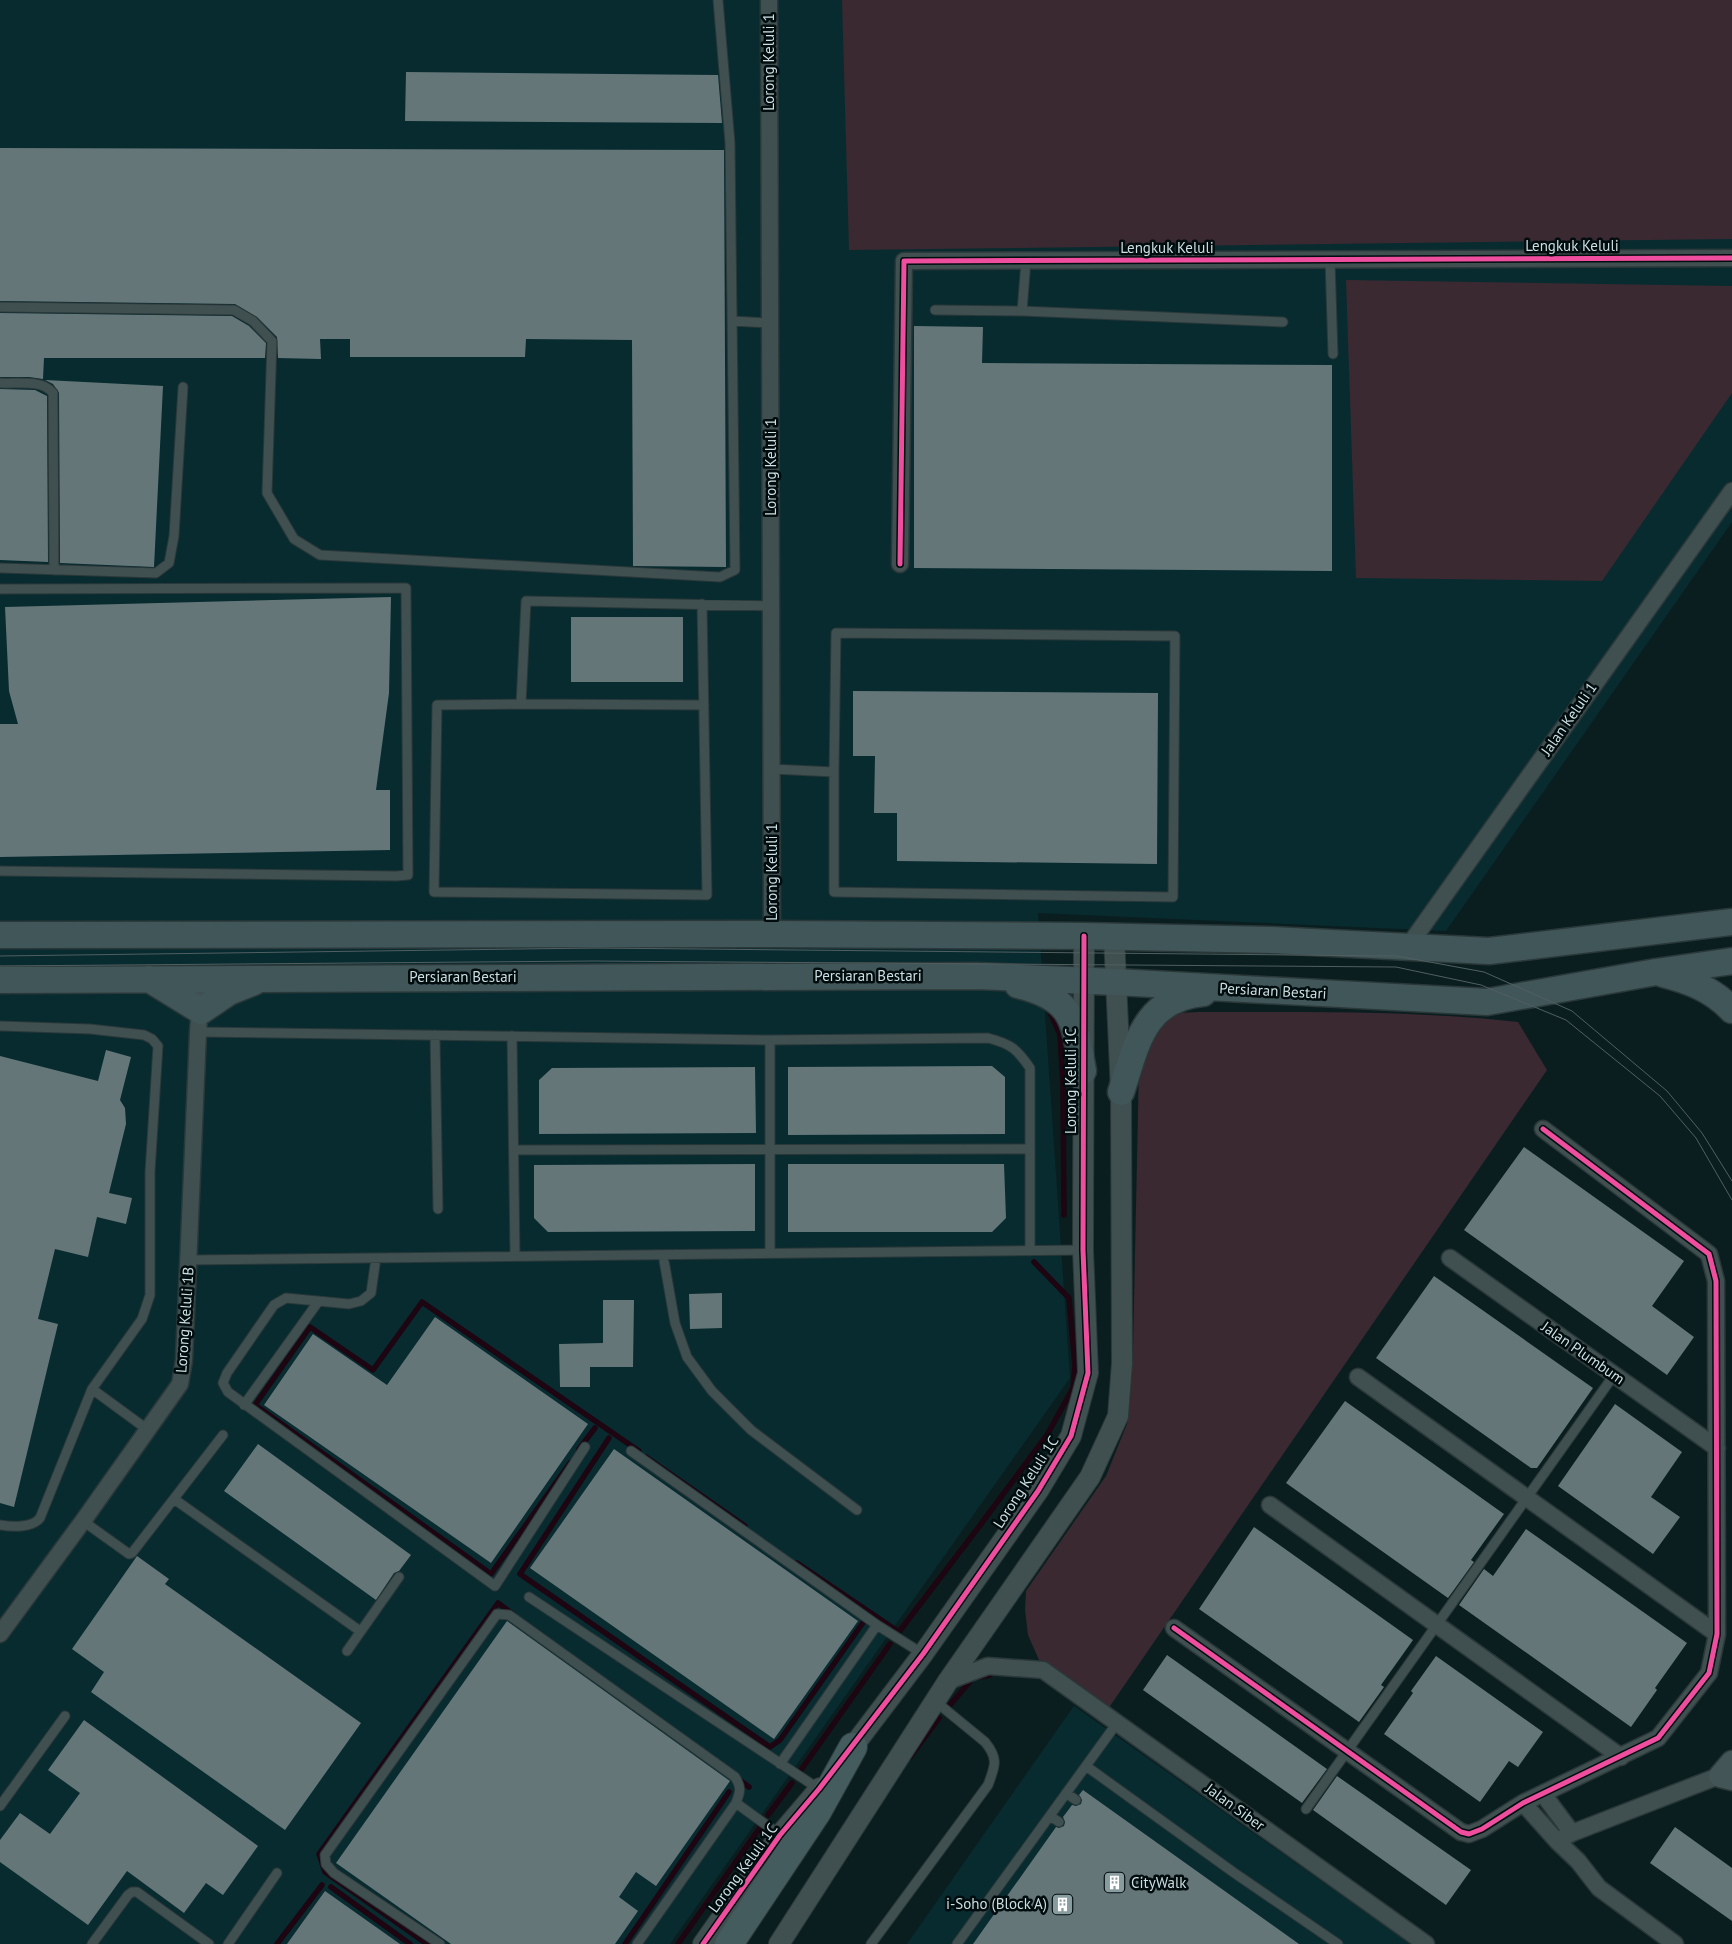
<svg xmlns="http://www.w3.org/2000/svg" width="1732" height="1944" viewBox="0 0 1732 1944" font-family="'PT Sans',sans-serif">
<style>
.built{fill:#082b30}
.green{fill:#3a2930}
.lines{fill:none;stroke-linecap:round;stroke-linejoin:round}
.stream{stroke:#1d0511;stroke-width:5.5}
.building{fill:#657678}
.service-casing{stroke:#2b3839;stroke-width:11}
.minor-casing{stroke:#2b3839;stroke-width:19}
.tertiary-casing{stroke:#2b3839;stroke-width:22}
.secondary-casing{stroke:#2b3839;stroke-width:25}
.primary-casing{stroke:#2b3839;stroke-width:29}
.trunk-casing{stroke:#2b3839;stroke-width:30}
.service{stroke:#404f50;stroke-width:9}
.minor{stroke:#404f50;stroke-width:16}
.tertiary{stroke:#404f50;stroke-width:20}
.secondary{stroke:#445557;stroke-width:22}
.primary{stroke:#415659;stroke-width:26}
.trunk{stroke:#445c5e;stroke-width:28}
.tram{stroke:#515f61;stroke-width:1}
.cycleway-casing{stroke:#010c0e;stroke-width:8}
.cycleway{stroke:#ef4d9e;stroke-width:5}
.labels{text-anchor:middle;stroke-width:5;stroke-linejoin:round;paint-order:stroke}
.street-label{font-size:15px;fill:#ccdfe2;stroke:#010c0e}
.poi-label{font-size:15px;fill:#ccdfe2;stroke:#010c0e;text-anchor:start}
</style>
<rect width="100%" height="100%" fill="#0a1e20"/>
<path class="built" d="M0 0H1732V522L1446 931 1038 913 1070 1378 670 1944H0Z
M1074 1706 1410 1944H907Z"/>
<path class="green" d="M842 0H1732V239L849 250Z
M1346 280 1732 286V393L1602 581 1356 578Z
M1199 1012C1306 1012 1412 1010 1518 1022L1547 1070 1108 1709 1039 1660 1028 1635 1025 1610 1026 1591 1106 1476 1127 1424 1133 1350 1139 1064 1160 1028 1177 1013Z"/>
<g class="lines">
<path class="stream" d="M1049 1010 1060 1034 1063 1085 1064 1215
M609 1438 520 1574 770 1747 780 1740 867 1617
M579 1449 595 1428
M646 1457 745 1526
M570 1463 491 1574 255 1405 310 1327 373 1370 422 1302 639 1451
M797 1563 899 1632 981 1524 1047 1435 1073 1388 1075 1366 1069 1298 1034 1262
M950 1705 973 1678 990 1675
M910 1757 939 1718
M801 1770 890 1644
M737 1778 749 1787
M768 1815 792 1783
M331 1887 410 1944
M277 1944 322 1885
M427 1944 325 1872 319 1854 498 1603 514 1615
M625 1944 729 1792
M678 1944 759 1829"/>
</g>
<path class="building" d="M406 72 718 75 722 123 405 121Z
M0 148 724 150 726 567 633 566 632 340 526 339 525 357H350V339H320L321 359 278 358 277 337 257 317 235 304 0 301Z
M0 313 232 316 249 326 266 343 265 358H44L43 379 29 377H0Z
M914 326 983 327 982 363 1332 365V571L914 568Z
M45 380 163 386 154 567 60 563 59 393 53 384Z
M0 389 35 390 47 396 48 562 0 560Z
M391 597 389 693 376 790H390V850L0 857V724H18L9 691 5 607Z
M571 617H683V682H571Z
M853 691 1158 693 1157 864 897 861V813H874L875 756H853Z
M106 1050 131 1057 120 1100 125 1108 126 1124 109 1193 132 1198 126 1224 97 1217 88 1257 55 1249 38 1319 58 1324 14 1507 0 1503V1056L98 1081Z
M992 1066 1005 1077V1134L788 1135V1067Z
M755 1067 756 1133 539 1134V1080L552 1068Z
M1524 1147 1684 1261 1652 1306 1694 1337 1667 1375 1464 1230Z
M755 1164V1231L548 1232 534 1218V1165Z
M788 1164H1004L1006 1218 992 1232H788Z
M1434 1276 1593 1388 1537 1468H1531L1376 1358Z
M722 1293V1328L690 1329 689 1294Z
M603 1300H634L633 1367H590V1387H560L559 1344 603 1343Z
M435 1317 588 1424 491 1563 264 1405 313 1334 387 1385Z
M1345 1401 1504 1514 1471 1560 1474 1562 1448 1598 1286 1483Z
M1615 1404 1682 1452 1651 1497 1680 1517 1653 1554 1558 1486Z
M258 1444 411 1555 399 1571 394 1573 376 1600 224 1491Z
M614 1449 858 1621 774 1739 530 1568Z
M1254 1527 1413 1640 1381 1685 1384 1687 1359 1722 1199 1609Z
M1526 1529 1687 1643 1655 1688 1657 1690 1631 1727 1459 1605 1484 1569 1493 1576Z
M137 1556 169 1579 165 1584 361 1723 285 1830 91 1692 104 1672 72 1649Z
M507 1621 730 1781 656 1886 636 1872 619 1897 638 1911 615 1944H451L336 1863Z
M1167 1655 1327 1769 1302 1803 1143 1690Z
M1436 1656 1543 1732 1518 1767 1509 1761 1480 1802 1384 1734 1413 1693 1411 1691Z
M84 1720 258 1846 223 1895 206 1883 184 1913 127 1871 88 1925 0 1862V1840L20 1813 50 1834 80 1793 48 1770Z
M1337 1776 1471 1870 1446 1905 1313 1810Z
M1083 1790 1299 1944H973L1056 1827 1059 1828 1064 1826 1065 1822 1063 1817 1072 1805 1076 1806 1081 1804 1082 1800 1079 1795Z
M1675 1827 1732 1868V1921L1650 1863Z
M325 1891 400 1944H287Z"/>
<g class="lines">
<defs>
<path id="service" d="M1330 260 1333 354
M0 307 234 310 253 321 272 341 267 493 294 539 320 555 720 577 735 570 730 143 718 0
M935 310 1022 311 1026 261
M1022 311 1283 322
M732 321 770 323
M0 383C17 384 42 379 53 393L54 570
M0 568 156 573 169 563 174 536 183 387
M0 589 406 588 408 875 396 876 0 871
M702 604 707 895 434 892 437 705 521 704 526 601 771 606
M521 704 704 705
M772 769 834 772V892L1173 897 1175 636 836 633 834 772
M0 1026 90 1029 144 1035 152 1039 158 1046 150 1172V1295L142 1319 92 1389
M198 1032 770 1040 988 1038C1011 1044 1017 1049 1030 1068V1251
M435 1035 438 1209
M512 1036 515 1256
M770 1040V1253
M514 1150 1029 1149
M663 1255 675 1323 687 1357 712 1391 751 1430 857 1510
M376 1258 371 1293 361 1301 349 1304 286 1298 274 1305 227 1373 223 1383 228 1392 495 1586 585 1447
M189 1260 1083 1250
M244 1405 318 1302
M631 1451 877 1625 923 1654
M174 1499 360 1631
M83 1521 129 1554 132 1553 223 1435
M0 1525C12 1527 32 1528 40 1518L92 1389 148 1430
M529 1597 819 1789
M347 1651 399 1577
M780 1764 877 1625
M1086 1766 1233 1872 1338 1944
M1066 1793 1076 1800
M736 1803 780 1835
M0 1806 65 1716
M1306 1809 1614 1375
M1050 1816 1059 1822
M92 1944 128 1895 132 1892H137L209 1944
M228 1944 277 1873
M440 1944 334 1873 326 1864 325 1855 497 1614 509 1615 735 1777C742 1788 740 1792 736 1803L637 1944
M871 1944 988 1785C995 1766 999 1759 985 1742L935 1701
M957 1944 1117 1723"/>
<path id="minor" d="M769 0 772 934
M900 564 904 261 1732 258
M1407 948 1732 491
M1450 1258 1717 1448
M1358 1377 1717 1634
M1270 1505 1621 1757
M1174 1628 1461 1832 1469 1834 1482 1829 1523 1803 1658 1738 1709 1673 1717 1634 1716 1281 1709 1254 1543 1129
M0 1634 83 1521 180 1384 184 1360 198 1032 202 979
M948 1681 988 1666 1043 1670 1426 1944
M1543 1794 1572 1833
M1523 1803 1557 1841 1578 1861 1599 1888 1675 1944
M1557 1841 1572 1833 1729 1772"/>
<path id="tertiary" d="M845 1757 923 1654 1038 1491 1071 1436 1088 1373 1083 1250 1084 936
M703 1944 780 1835 820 1788
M779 1944 948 1681 1090 1477 1118 1416 1122 1363 1121 1092 1114 936"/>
<path id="secondary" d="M1732 1762 1720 1776 1732 1779"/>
<path id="primary" d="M0 935 772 934 1084 936 1272 940 1489 951 1732 922
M1663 974C1690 981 1712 989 1732 1010
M149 979 201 1011 229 992 254 982
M0 980 977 976 1116 982 1487 1002 1656 972 1732 961
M1018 985C1074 998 1074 1021 1083 1071
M1121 1092C1137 1044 1143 999 1203 993"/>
<path id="trunk" d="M729 1944 817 1812 853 1747"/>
</defs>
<use href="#service" class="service-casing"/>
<use href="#minor" class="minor-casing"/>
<use href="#tertiary" class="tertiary-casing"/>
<use href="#secondary" class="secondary-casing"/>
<use href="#primary" class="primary-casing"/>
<use href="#trunk" class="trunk-casing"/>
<use href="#service" class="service"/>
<use href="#minor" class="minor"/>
<use href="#tertiary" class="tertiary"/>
<use href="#secondary" class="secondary"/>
<use href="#primary" class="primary"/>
<use href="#trunk" class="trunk"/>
<path class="tram" d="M0 956 596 948 1397 956 1484 972 1572 1011 1667 1091 1702 1133 1732 1181
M0 966 593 961 1396 967 1481 985 1566 1020 1660 1096 1696 1138 1732 1200"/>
<defs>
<path id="cycleway" d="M900 564 904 261 1732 258
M1174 1628 1461 1832 1469 1834 1482 1829 1523 1803 1658 1738 1709 1673 1717 1634 1716 1281 1709 1254 1543 1129
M703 1944 780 1835 819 1789 923 1654 1038 1491 1071 1436 1088 1373 1083 1250 1084 936"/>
</defs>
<use href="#cycleway" class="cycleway-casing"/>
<use href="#cycleway" class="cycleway"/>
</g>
<defs>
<symbol id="building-square" viewBox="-11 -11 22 22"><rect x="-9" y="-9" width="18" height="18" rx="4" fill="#889b9e" stroke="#010c0e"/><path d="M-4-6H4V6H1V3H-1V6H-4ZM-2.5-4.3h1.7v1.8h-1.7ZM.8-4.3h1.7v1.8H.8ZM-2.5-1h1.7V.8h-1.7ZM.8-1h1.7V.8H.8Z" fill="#fff"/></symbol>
</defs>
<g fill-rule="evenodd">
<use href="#building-square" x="1102" y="1870" width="25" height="25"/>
<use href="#building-square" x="1050" y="1892" width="25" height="25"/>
</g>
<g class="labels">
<g class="street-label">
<text transform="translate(769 62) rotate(-90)" y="5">Lorong Keluli 1</text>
<text x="1572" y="251">Lengkuk Keluli</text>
<text x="1167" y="253">Lengkuk Keluli</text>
<text transform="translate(771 467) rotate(-90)" y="5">Lorong Keluli 1</text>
<text transform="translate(1569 719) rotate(-55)" y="5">Jalan Keluli 1</text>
<text transform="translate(772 872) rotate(-90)" y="5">Lorong Keluli 1</text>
<text x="868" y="981">Persiaran Bestari</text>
<text x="463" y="982">Persiaran Bestari</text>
<text transform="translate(1273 991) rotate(3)" y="5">Persiaran Bestari</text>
<text transform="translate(1071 1081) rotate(-90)" y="5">Lorong Keluli 1C</text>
<text transform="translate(185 1320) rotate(-86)" y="5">Lorong Keluli 1B</text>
<text transform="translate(1583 1353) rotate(35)" y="5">Jalan Plumbum</text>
<text transform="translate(1026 1482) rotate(-57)" y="5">Lorong Keluli 1C</text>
<text transform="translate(1235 1807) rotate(36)" y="5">Jalan Siber</text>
<text transform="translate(743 1868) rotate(-54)" y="5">Lorong Keluli 1C</text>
</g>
<g class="poi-label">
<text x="1131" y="1888">CityWalk</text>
<text x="1047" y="1909" text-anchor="end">i-Soho (Block A)</text>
</g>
</g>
</svg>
